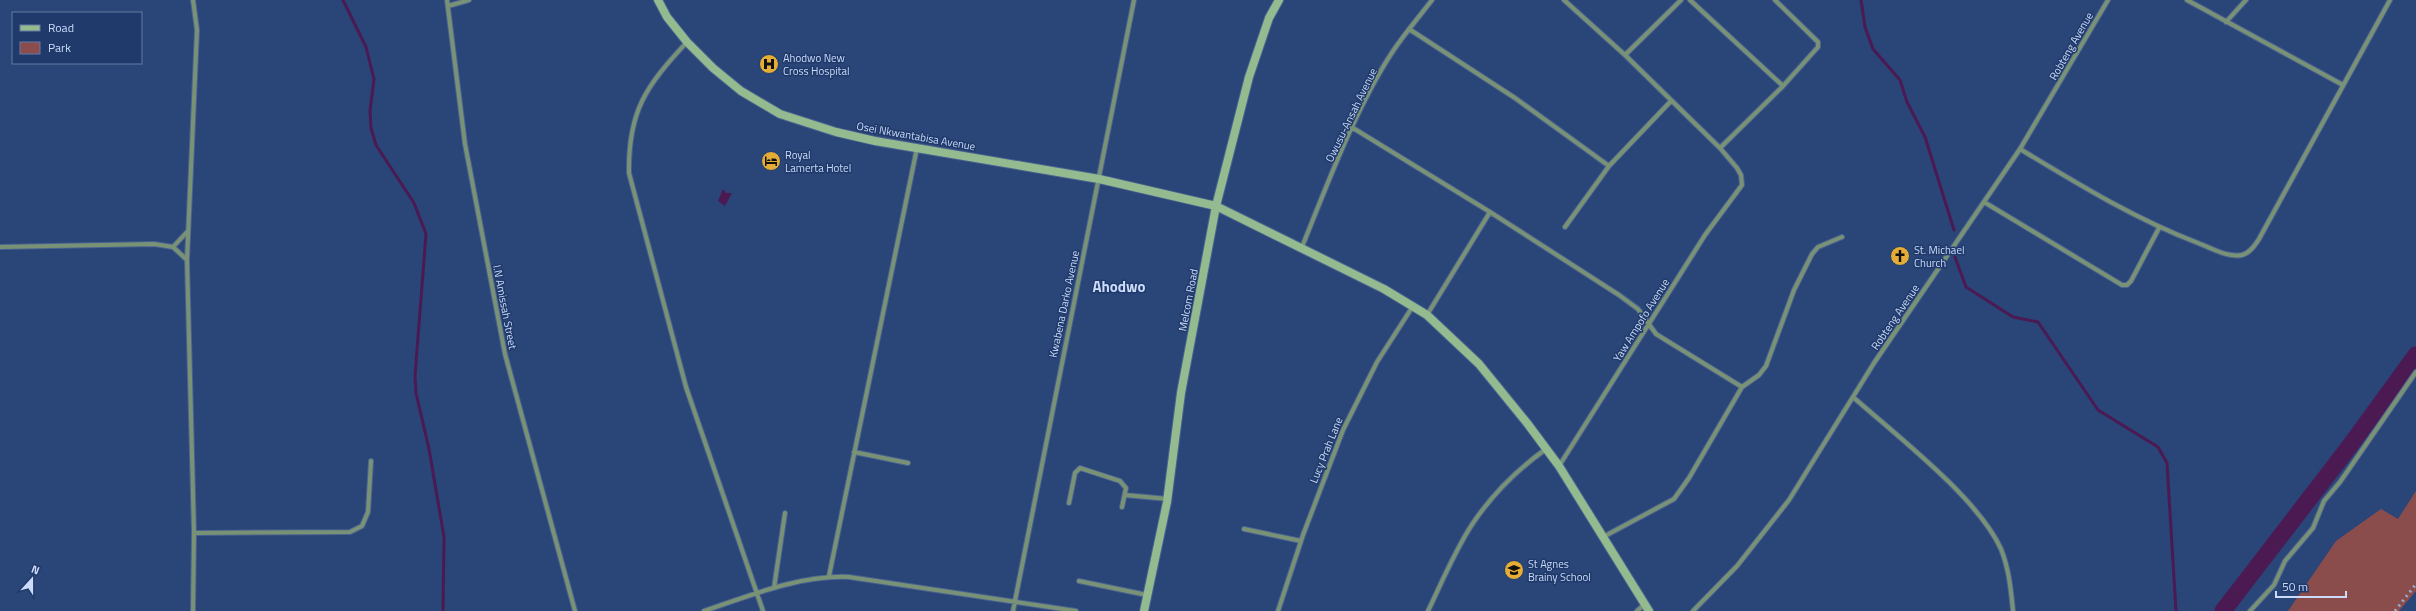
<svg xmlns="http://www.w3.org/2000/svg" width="2416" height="611" viewBox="0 0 2416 611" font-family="'Titillium Web',sans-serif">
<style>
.green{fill:#8b4d4c}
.water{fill:#4b1a53}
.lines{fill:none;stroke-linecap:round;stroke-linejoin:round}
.stream{stroke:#4b1a53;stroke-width:3}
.river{stroke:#4b1a53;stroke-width:17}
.street-casing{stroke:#4a6391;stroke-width:6}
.secondary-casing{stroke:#4a6391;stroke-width:10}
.street{stroke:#799276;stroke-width:4}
.secondary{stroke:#94bb8f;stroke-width:8}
.rail{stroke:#98acd0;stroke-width:3;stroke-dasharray:2 4;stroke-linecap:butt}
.labels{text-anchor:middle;stroke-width:3;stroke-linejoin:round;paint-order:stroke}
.street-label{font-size:11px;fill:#cbdcfa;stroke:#203a6b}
.poi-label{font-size:11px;fill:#cbdcfa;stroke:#203a6b;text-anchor:start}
.district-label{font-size:15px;font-weight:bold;fill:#cbdcfa;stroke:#203a6b}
</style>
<rect width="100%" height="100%" fill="#2a4577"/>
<path class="green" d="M2416 491V591L2399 611H2288L2336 541 2381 509 2398 519Z"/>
<path class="water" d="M723 189 726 193H732L725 206 718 201Z"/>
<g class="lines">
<path class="stream" d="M343 0 366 47 374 79 370 111 371 128 376 145 414 203 426 234 415 376 416 393 429 449 444 537 443 611
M1861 0 1865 27 1873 49 1900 80 1907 102 1925 137 1954 230
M1955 257 1966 287 2013 317 2038 322 2098 410 2158 447 2167 463 2176 611"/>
<path class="river" d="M2223 611 2349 447 2416 355"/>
<defs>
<path id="street" d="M447 0 465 144 505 354 575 611
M1690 0 1783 86
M2187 0 2343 85
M448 6 469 0
M2226 22 2246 0
M1409 29 1515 98 1609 166 1671 101
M687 42C646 86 628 111 629 173L686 387 763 611
M1625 55 1681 0
M1353 128 1490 212 1619 295 1638 309 1656 334 1742 387 1689 478 1674 499 1603 537
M1720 148 1783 86 1818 47V42L1775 0
M2020 149C2078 184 2135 219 2198 243 2211 248 2228 258 2242 255 2250 253 2255 245 2259 239L2390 0
M1984 202 2122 285H2127L2131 281 2159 228
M1565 227 1609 166
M0 247 154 244 173 247 186 259
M173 247 188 231
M1302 247C1327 185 1356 107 1393 51 1405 33 1419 17 1432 0
M1427 315 1490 212
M1742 387 1759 375 1766 366 1794 290 1812 254 1818 247 1842 237
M1853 397C1896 435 1978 498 2001 549 2009 569 2011 590 2013 611
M854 452 908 463
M1559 466 1705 235 1742 185 1741 175 1737 168 1720 148 1625 55 1564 0
M1125 495 1168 499
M1069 503 1075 473 1080 468 1120 481 1126 488 1122 507
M1244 529 1301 541
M194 533 350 532 362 526 368 512 371 461
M829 576 917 148
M1079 581 1147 595
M774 588 785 513
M193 611 194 533 187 260 197 30 193 0
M704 611C751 595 800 575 849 577L1076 611
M1013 611 1134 0
M1278 611 1303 535 1343 430 1377 362 1413 306
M1428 611C1442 582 1455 550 1473 523 1492 495 1518 469 1546 449
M1637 611 1645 604
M1693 611 1737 566 1789 500 1874 363 2020 149 2108 0
M2250 611 2274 585 2285 561 2313 528 2324 501 2340 482 2416 372"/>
<path id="secondary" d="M658 0 667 17 687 42 713 68 741 91 780 114 836 132 875 141 1099 179 1216 206 1384 289 1427 315 1479 364 1527 423 1559 466 1649 611
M1144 611 1167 502 1181 393 1216 206 1249 77 1269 18 1279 0"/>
</defs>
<use href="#street" class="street-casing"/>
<use href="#secondary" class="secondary-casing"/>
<use href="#street" class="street"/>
<use href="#secondary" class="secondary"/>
<path class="rail" d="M2395 611 2416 584"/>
</g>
<defs>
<symbol id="hospital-disc" viewBox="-11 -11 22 22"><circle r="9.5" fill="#e5ad36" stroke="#203a6b"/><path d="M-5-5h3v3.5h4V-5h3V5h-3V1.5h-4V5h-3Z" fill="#111"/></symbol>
<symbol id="hotel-disc" viewBox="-11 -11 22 22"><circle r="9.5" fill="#e5ad36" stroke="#203a6b"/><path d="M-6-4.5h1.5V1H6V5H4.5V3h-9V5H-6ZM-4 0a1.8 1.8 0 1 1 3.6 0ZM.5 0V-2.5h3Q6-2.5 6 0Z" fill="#111"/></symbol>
<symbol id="church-disc" viewBox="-11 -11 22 22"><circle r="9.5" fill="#e5ad36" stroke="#203a6b"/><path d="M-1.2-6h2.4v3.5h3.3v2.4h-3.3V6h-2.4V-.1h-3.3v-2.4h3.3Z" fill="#111"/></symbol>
<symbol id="school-disc" viewBox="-11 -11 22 22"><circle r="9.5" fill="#e5ad36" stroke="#203a6b"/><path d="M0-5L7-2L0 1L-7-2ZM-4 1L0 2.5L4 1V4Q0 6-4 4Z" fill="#111"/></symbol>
</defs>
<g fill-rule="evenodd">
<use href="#hospital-disc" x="758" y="53" width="22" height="22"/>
<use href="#hotel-disc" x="760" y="150" width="22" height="22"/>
<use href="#church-disc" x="1889" y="245" width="22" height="22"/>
<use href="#school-disc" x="1503" y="559" width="22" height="22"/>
</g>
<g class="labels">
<g class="street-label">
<text transform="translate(2071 46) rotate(-60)" y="4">Robteng Avenue</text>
<text transform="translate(1351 115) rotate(-64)" y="4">Owusu-Ansah Avenue</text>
<text transform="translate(916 136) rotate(10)" y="4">Osei Nkwantabisa Avenue</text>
<text transform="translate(1188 300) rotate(-79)" y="4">Melcom Road</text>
<text transform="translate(1064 304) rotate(-78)" y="4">Kwabena Darko Avenue</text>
<text transform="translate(505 307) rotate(79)" y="4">I.N Amissah Street</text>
<text transform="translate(1895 317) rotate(-56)" y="4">Robteng Avenue</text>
<text transform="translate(1641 320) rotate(-58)" y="4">Yaw Ampofo Avenue</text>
<text transform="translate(1326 450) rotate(-68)" y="4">Lucy Prah Lane</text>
</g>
<g class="poi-label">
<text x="783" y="62">Ahodwo New<tspan x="783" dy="13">Cross Hospital</tspan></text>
<text x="785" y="159">Royal<tspan x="785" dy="13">Lamerta Hotel</tspan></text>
<text x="1914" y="254">St. Michael<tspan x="1914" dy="13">Church</tspan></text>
<text x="1528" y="568">St Agnes<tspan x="1528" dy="13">Brainy School</tspan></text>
</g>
<g class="district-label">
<text x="1119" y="292">Ahodwo</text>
</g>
</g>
<rect x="12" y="12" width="130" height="52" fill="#203a6b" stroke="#647ba4"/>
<rect x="20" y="25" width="20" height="6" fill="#94bb8f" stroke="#647ba4"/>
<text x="48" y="32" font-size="12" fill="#cbdcfa">Road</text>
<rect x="20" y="42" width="20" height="12" fill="#8b4d4c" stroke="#647ba4"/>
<text x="48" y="52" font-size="12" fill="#cbdcfa">Park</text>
<g transform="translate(32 579) rotate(21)" stroke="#203a6b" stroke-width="3" paint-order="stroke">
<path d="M0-3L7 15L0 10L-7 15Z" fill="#cbdcfa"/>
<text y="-6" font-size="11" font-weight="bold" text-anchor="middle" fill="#cbdcfa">N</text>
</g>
<path d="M2276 591v6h70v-6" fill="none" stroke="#cbdcfa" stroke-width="2"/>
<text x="2282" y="591" font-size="12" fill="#cbdcfa" stroke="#203a6b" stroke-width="3" paint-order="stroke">50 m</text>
</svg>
